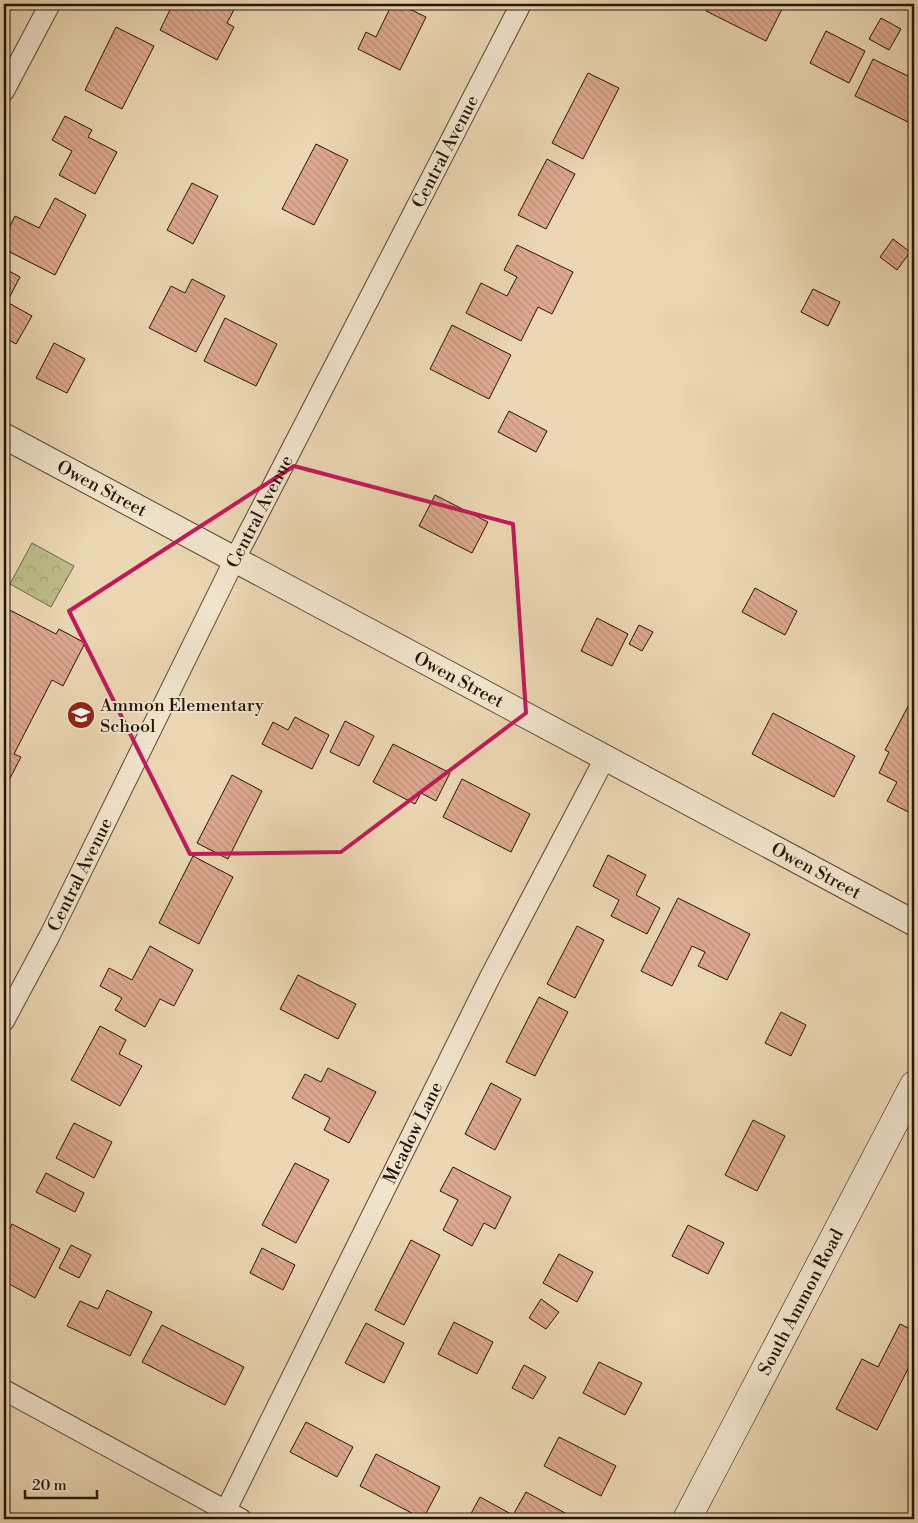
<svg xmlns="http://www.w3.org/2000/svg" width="918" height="1523" viewBox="0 0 918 1523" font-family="'Libre Bodoni',serif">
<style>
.park{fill:url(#park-crowns);stroke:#706948}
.building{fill:url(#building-back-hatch);stroke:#241508}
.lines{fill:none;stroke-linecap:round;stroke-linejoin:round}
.minor-casing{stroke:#564633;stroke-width:22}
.tertiary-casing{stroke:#564633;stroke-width:27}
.secondary-casing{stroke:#241508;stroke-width:29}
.minor{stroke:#f2e5ce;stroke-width:20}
.tertiary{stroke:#f2e5ce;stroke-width:25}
.secondary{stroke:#f2e5ce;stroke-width:28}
.marked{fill:none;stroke:#c2185b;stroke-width:4;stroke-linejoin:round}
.labels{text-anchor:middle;stroke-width:4;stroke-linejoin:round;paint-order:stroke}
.street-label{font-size:18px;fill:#241508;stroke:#f2e5ce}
.poi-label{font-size:18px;fill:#241508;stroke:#f2e5ce;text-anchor:start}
</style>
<defs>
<pattern id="park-crowns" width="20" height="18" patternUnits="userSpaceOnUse" patternTransform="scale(1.25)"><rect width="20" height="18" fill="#bcbd89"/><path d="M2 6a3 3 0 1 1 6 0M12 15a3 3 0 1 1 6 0" fill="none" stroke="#a1a275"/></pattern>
<pattern id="building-back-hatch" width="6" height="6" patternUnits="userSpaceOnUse" patternTransform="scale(1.25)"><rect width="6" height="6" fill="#dda88f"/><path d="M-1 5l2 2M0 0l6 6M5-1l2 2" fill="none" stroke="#be907a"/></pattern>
</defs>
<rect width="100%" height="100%" fill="#ebd7b3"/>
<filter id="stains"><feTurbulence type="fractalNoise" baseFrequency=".004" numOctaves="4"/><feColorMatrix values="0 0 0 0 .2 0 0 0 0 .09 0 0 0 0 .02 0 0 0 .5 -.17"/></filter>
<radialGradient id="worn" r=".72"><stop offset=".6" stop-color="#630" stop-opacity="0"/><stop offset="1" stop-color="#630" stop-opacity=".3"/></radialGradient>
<path class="park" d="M32 543 74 566 51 607 10 584Z"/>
<path class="building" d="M173 4H237L227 23 234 27 217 60 160 30Z
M392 4H399L426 17 400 70 358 49 366 32 376 37Z
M710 4H772L782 9 766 41 706 11Z
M881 18 901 29 889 50 869 39Z
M116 27 154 46 122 109 85 90Z
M826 31 865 51 849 83 810 63Z
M873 59 914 79V110L908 122 855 96Z
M588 73 619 88 583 159 552 143Z
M65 116 92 130 88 137 117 152 95 194 59 175 72 151 52 140Z
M316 144 348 160 314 225 282 209Z
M547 159 575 174 546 229 518 215Z
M192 183 218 196 193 244 167 230Z
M55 198 86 215 55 275 4 249V238L15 216 39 228Z
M893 239 910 252 897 270 880 257Z
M517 245 573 272 552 314 538 307 521 341 466 313 481 283 507 296 517 277 504 270Z
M4 268 20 277 7 302 32 316 16 344 4 337Z
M192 279 225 296 196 352 149 328 171 286 185 293Z
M813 289 840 302 828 326 801 312Z
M225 318 277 344 256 386 204 361Z
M452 325 511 355 489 399 430 369Z
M54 343 85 359 67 393 36 378Z
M509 411 547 431 536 452 498 432Z
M435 495 488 522 472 553 419 526Z
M755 588 797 611 785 635 742 612Z
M4 607 56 634 59 629 85 643 63 686 52 680 14 754 21 757 4 790Z
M597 618 628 634 612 666 581 651Z
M639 625 653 632 642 651 629 644Z
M914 695V761L912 766 914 767V815L887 801 897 782 879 773 889 752 885 750Z
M773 713 855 756 834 797 752 754Z
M295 717 329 735 312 769 262 744 273 722 288 730Z
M345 721 374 736 359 766 330 752Z
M393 744 450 773 436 801 421 793 415 804 373 782Z
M232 775 262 791 228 859 197 843Z
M462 779 530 814 511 852 443 817Z
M608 855 646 875 636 895 660 908 647 934 611 916 619 900 593 886Z
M193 856 233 877 199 944 159 923Z
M678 898 750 934 727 980 698 966 705 952 692 946 672 986 641 971Z
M577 926 604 940 575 998 547 984Z
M150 946 193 970 174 1006 160 999 145 1027 115 1010 122 998 100 986 109 968 132 980Z
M298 975 356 1004 338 1039 280 1009Z
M539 997 568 1012 535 1076 506 1062Z
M781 1012 806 1025 791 1056 765 1043Z
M100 1026 126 1040 119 1054 142 1066 120 1106 71 1080Z
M328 1068 376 1092 349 1143 324 1130 330 1118 292 1098 305 1074 321 1082Z
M491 1083 521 1099 495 1150 465 1134Z
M753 1120 785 1136 757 1191 725 1175Z
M74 1123 112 1142 94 1178 56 1158Z
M295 1163 329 1180 296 1243 262 1225Z
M453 1167 511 1197 495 1229 484 1223 472 1246 443 1230 458 1200 440 1191Z
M46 1173 84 1193 75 1212 36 1192Z
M12 1224 60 1249 35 1298 4 1281V1240Z
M688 1225 724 1243 708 1274 672 1256Z
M411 1240 440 1255 404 1325 375 1310Z
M71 1245 91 1255 79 1278 59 1268Z
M262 1248 295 1265 283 1290 250 1273Z
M559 1254 593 1272 577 1302 543 1283Z
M107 1290 152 1312 130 1356 67 1326 80 1301 98 1309Z
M541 1299 559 1312 546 1329 529 1318Z
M454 1322 493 1342 477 1374 438 1354Z
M366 1323 404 1343 384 1383 345 1363Z
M900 1324 914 1331V1357L877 1430 836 1409 862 1359 878 1367Z
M162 1325 244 1367 225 1405 142 1362Z
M599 1362 642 1383 625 1415 583 1393Z
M524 1365 546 1377 533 1399 512 1388Z
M306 1422 353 1447 337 1477 290 1452Z
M559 1437 616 1466 601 1496 544 1466Z
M376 1454 440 1487 423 1519 360 1486Z
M526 1492 567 1514 564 1519H468L480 1497 513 1515Z"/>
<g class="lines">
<defs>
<g id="minor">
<path d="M4 91 50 4"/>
<path id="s1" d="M4 1021 50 935 235 559 521 4"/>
<path d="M4 1390 241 1519"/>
<path id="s2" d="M226 1510 490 977 605 758"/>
</g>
<g id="tertiary">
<path id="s3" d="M4 436 914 923"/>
</g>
<g id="secondary">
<path id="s4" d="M687 1519 914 1085"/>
</g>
</defs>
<use href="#minor" class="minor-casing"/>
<use href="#tertiary" class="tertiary-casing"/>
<use href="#secondary" class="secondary-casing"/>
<use href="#minor" class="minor"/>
<use href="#tertiary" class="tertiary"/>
<use href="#secondary" class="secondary"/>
</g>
<path class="marked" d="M294 466 513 524 526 713 341 852 190 854 69 611Z"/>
<defs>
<symbol id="school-disc" viewBox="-11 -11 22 22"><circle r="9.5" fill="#8f2418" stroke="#f2e5ce"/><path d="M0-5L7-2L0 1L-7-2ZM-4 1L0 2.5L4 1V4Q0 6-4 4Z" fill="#fff"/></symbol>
</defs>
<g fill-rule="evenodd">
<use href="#school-disc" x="65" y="699" width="32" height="32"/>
</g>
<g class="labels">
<g class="street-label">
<text dy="6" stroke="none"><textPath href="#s1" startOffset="975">Central Avenue</textPath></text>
<text dy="6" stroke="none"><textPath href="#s3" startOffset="111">Owen Street</textPath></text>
<text dy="6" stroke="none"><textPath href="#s1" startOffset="570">Central Avenue</textPath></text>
<text dy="6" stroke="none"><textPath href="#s3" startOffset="516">Owen Street</textPath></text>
<text dy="6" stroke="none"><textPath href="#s3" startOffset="921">Owen Street</textPath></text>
<text dy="6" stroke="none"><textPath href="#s1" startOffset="165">Central Avenue</textPath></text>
<text dy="6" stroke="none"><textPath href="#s2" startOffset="421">Meadow Lane</textPath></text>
<text dy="6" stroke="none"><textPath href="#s4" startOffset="245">South Ammon Road</textPath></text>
</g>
<g class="poi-label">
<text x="100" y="711">Ammon Elementary<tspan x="100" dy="21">School</tspan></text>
</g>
</g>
<rect width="918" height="1523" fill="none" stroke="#ebd7b3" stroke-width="20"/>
<rect x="5" y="5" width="908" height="1513" fill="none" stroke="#241508" stroke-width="2.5"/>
<rect x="10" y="10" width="898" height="1503" fill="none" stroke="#241508"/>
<path d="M25 1490v8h72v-8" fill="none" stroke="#241508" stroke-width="2.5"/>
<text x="32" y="1490" font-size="15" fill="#241508" stroke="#f2e5ce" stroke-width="4" paint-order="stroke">20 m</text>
<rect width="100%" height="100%" filter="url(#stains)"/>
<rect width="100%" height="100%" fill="url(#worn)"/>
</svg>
